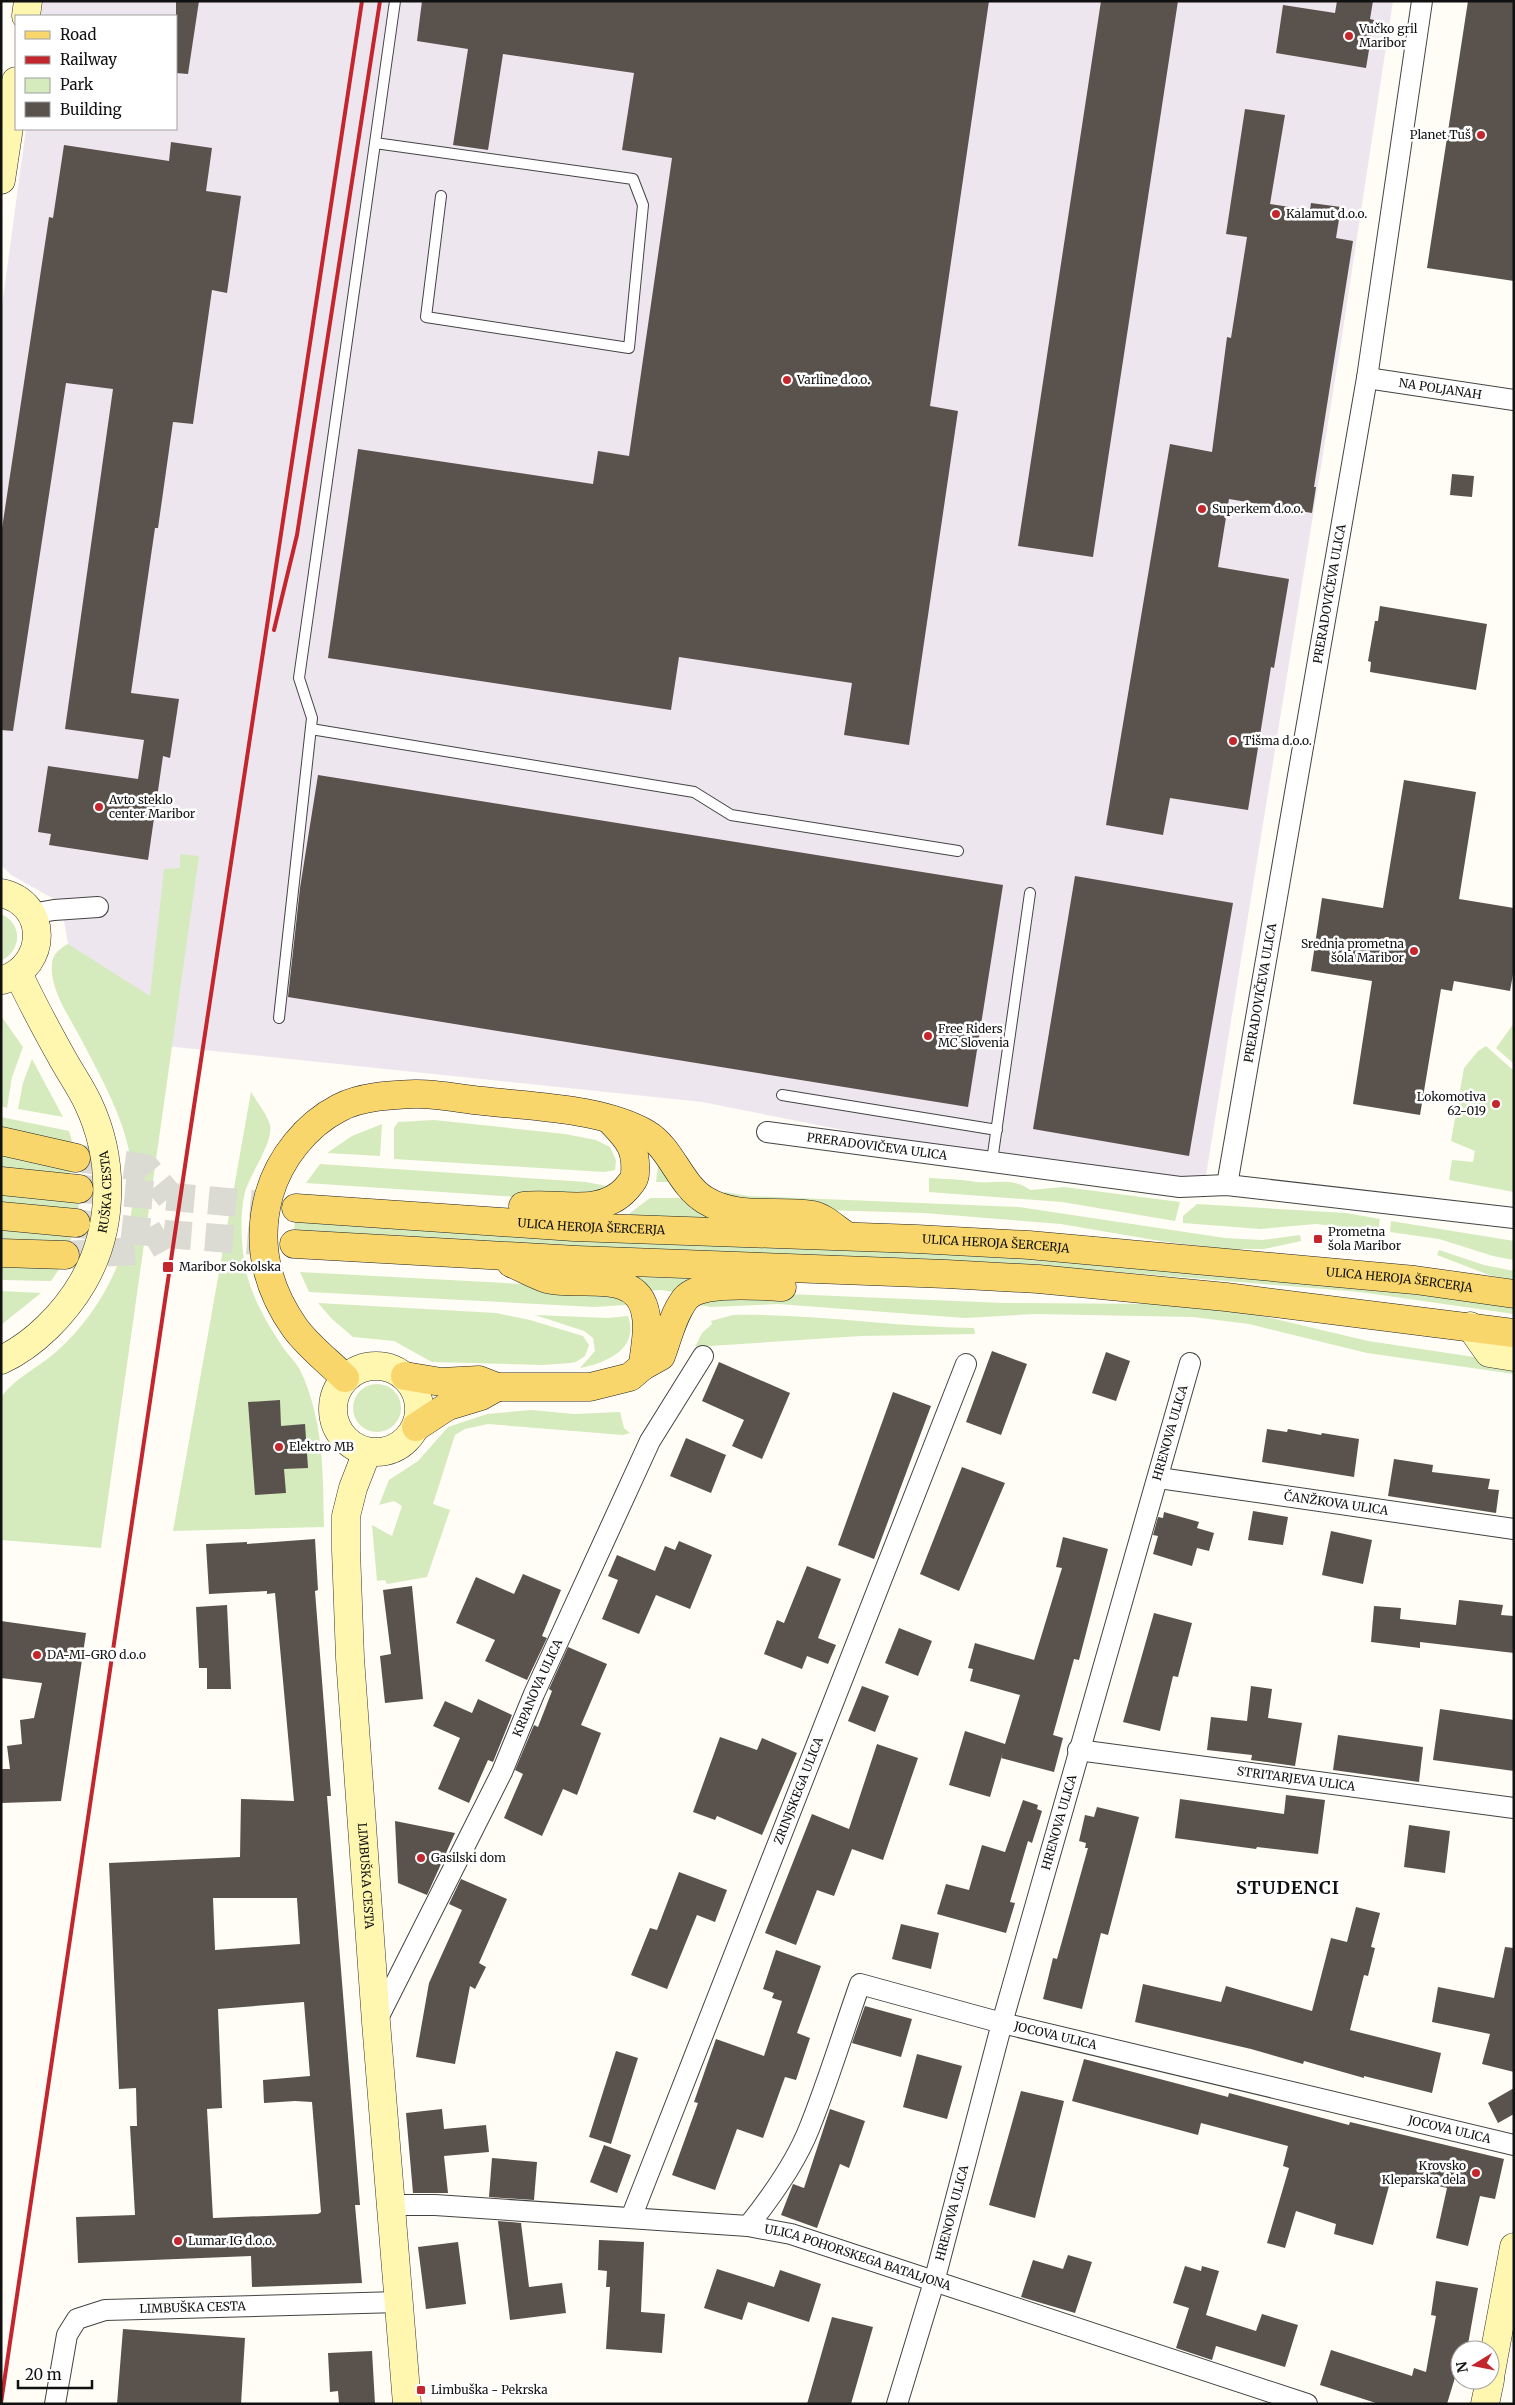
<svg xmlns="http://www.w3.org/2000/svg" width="1515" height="2405" viewBox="0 0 1515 2405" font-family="Merriweather,serif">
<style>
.industrial{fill:#eee6ef}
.green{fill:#d5ebbd}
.building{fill:#5a524d;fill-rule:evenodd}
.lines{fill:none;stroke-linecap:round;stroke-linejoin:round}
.primary-tunnel{stroke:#dbdad3;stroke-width:28;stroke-dasharray:28 14;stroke-linecap:butt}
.lane-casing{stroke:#444;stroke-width:12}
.street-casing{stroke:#444;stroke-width:22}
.secondary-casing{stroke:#333;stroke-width:29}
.primary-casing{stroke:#222;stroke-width:29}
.lane{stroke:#fff;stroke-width:10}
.street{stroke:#fff;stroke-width:20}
.secondary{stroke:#fff6b0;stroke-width:28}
.primary{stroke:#f9d66b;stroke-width:28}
.rail{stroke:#c4262e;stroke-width:4}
.poi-dot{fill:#c4262e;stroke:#fff;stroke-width:2}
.labels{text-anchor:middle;stroke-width:5;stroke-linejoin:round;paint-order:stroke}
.poi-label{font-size:12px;fill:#111;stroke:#fff;text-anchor:start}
.street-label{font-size:12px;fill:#111;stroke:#fff}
.district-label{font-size:18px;font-weight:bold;letter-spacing:1px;fill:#111;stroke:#fff}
</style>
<rect width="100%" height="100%" fill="#fffdf5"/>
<path class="industrial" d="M43 1H1393L1340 349 1203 1194 1101 1181 702 1102 80 1037 63 1005 53 975 52 963 56 954 68 944 61 903 11 875 1 865V313L26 129H176V16H41Z"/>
<path class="green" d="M180 854 199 856 101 1548 1 1540V1397C15 1378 39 1367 56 1352 111 1303 143 1228 130 1155 122 1113 99 1074 80 1037 69 1016 49 988 52 963 53 954 60 948 68 944L150 996 164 869 180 868Z
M1 914C23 923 22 951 1 961Z
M1 1016 23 1047 12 1077 7 1108 1 1106Z
M1514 1023V1064L1496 1048Z
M1486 1046 1514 1071V1192L1449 1180 1452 1160 1473 1162 1475 1151 1451 1141 1464 1068 1478 1051Z
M32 1059 63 1117 18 1109 23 1083Z
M251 1092C257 1102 267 1114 270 1125 274 1141 250 1174 245 1192 240 1212 241 1239 244 1260 248 1291 265 1320 282 1346 287 1354 296 1362 300 1370 324 1420 323 1474 324 1527L173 1531Z
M1 1117 69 1131 75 1151 1 1134Z
M434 1120 565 1134 596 1140 610 1147 616 1160 615 1170 604 1172 394 1159V1128L398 1122Z
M382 1124 380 1156 327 1153 352 1136Z
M1 1154 70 1168 69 1176 1 1168Z
M656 1154 679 1182H656L658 1166Z
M320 1164 586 1182 617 1188 611 1192 531 1198 306 1183Z
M929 1178C945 1179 960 1179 976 1182 994 1184 1014 1177 1030 1190L1064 1187 1180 1202 1175 1221 1062 1202 929 1192Z
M725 1192 748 1196 1019 1207 1225 1238 1262 1240 1300 1235 1301 1241 1264 1249H1225L1166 1242 1061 1224 924 1213 789 1209 720 1196Z
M1 1194 79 1201 78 1212 1 1203Z
M650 1198H683L715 1219 629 1216 630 1213Z
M1197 1204 1346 1213 1380 1219 1378 1231 1316 1224 1260 1229 1183 1223V1216Z
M295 1220 544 1238 957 1254 1082 1262 1362 1285 1514 1307V1314L1360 1292 1082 1269 642 1250 294 1231Z
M1391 1221 1514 1241V1260L1493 1256 1439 1239 1390 1232Z
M1 1227 72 1237 69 1244H1Z
M1439 1250 1484 1265 1514 1271V1280L1489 1275 1437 1255Z
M1 1264 62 1265 51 1281 1 1280Z
M300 1272 596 1288 627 1302 626 1305 594 1307 309 1292Z
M634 1277 694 1278 674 1292 661 1290 647 1291Z
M1 1291 41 1293 1 1325Z
M763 1293 1004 1303 1167 1304 1250 1313 1368 1341 1514 1363V1374L1367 1353 1249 1324 1193 1317 1035 1314 965 1318 778 1304 711 1307 698 1305 707 1300Z
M318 1303 496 1313 530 1320 583 1336 589 1345 585 1356 576 1362 571 1363 543 1365 432 1362 394 1341 353 1337 332 1319Z
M535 1315 608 1318 628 1316C640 1349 606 1363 580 1368L595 1351 593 1338 584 1331Z
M733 1315C813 1313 893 1327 974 1328L975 1334 861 1336 695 1347 702 1333 712 1324 711 1321Z
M353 1408a24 24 0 1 1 48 0a24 24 0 1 1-48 0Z
M531 1410 574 1414 620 1412 624 1428 630 1433 623 1435 488 1424 465 1429 455 1435 433 1504 450 1510 427 1577 387 1584 385 1580 377 1581 372 1525 392 1536 402 1506 394 1501 379 1505 389 1480 418 1461 448 1427 487 1414Z"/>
<path class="building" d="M176 1H199L188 74 176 73Z
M422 1H989L930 406 958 411 909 745 844 735 852 683 679 657 671 710 328 658 358 449 593 484 598 451 629 456 648 325 672 158 622 150 634 73 503 54 488 150 453 145 468 49 417 41Z
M1101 1H1178L1093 557 1018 546Z
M1337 1H1373L1370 19 1374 20 1366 68 1276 53 1283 5 1335 13Z
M1468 1H1514V281L1427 268Z
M1245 109 1285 115 1270 204 1310 210 1311 203 1341 207 1336 238 1353 241 1314 487H1316L1312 513 1229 499 1218 567 1289 579 1274 668 1271 667 1248 810 1170 798 1163 835 1106 825 1170 444 1212 452 1227 337 1231 338 1247 237 1226 234Z
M171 142 212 148 206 191 241 196 227 293 212 290 193 424 173 422 158 528H155L131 693 179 699 170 758 163 756 148 860 49 845 51 834 38 832 48 766 138 779 144 740 65 729 113 389 66 383 13 731 1 730V535L49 217 53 218 64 145 169 161Z
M1452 474 1474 476 1472 497 1450 495Z
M1380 606 1487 624 1476 690 1370 672 1371 662 1368 661 1375 621H1378Z
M318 775 1003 885 968 1107 288 997 300 888Z
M1404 780 1476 792 1459 899 1514 908V969L1510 991 1454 981 1452 991 1441 989 1420 1115 1353 1104 1372 981 1311 971 1322 898 1383 908Z
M1075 876 1233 903 1189 1156 1033 1129Z
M992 1351 1027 1364 1001 1435 966 1422Z
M1106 1352 1130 1361 1116 1401 1092 1393Z
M719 1362 790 1393 762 1459 732 1446 744 1420 702 1401Z
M893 1392 931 1406 874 1559 838 1545Z
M280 1400 281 1426 305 1424 308 1468 284 1469 286 1493 255 1495 248 1402Z
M1267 1429 1287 1432 1288 1429 1321 1435 1322 1433 1359 1439 1354 1477 1262 1462Z
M686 1438 726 1455 711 1493 670 1476Z
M1394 1459 1433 1465 1432 1472 1490 1479 1488 1489 1499 1490 1496 1513 1388 1496Z
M962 1467 1005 1483 959 1591 920 1574Z
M1253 1511 1288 1517 1283 1545 1248 1540Z
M1164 1512 1199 1522 1197 1528 1214 1533 1209 1551 1197 1548 1192 1566 1153 1554 1158 1536 1153 1535 1158 1517 1163 1518Z
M1331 1531 1372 1540 1363 1584 1322 1575Z
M1063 1537 1108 1549 1079 1660 1074 1659 1053 1735 1063 1738 1054 1772 1001 1758 1003 1752 990 1797 949 1785 965 1731 1005 1744 1020 1695 970 1681 973 1669 968 1668 975 1643 1034 1660 1062 1568 1056 1567Z
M315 1539 318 1590 315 1591 331 1796H327L360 2205H355L362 2283 252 2287 251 2256 78 2263 76 2217 135 2215 130 2126H137L136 2088 119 2089 109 1863 240 1857 241 1799 294 1801 275 1593 267 1594V1591L209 1594 206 1544 247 1542V1544ZM213 1898H297L300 1944 215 1950ZM304 2002 310 2076 263 2080 264 2103 295 2101 312 2102 321 2212 318 2214 213 2218 207 2109 222 2108 218 2009Z
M679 1541 712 1555 690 1609 656 1595 639 1634 602 1619 618 1580 608 1576 617 1555 655 1571 665 1546 675 1550Z
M807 1566 841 1579 818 1638 836 1645 828 1664 807 1656 802 1669 764 1654 777 1620 784 1623Z
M523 1574 561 1590 542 1636 547 1638 527 1680 485 1661 495 1640 456 1623 476 1577 514 1594Z
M412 1586 423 1699 385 1703 380 1656 391 1654 383 1590Z
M1459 1600 1503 1605 1501 1615 1514 1616V1653L1420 1642V1648L1371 1642 1374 1606 1401 1608 1400 1619 1456 1625Z
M227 1605 231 1689H207V1668H199L196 1607Z
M1154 1613 1192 1623 1178 1677 1173 1676 1160 1731 1123 1722Z
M1 1621 86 1633 61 1801 1 1803V1769H10L7 1746 22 1744 20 1720 34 1718 42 1683 1 1678Z
M899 1628 932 1641 918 1676 885 1663Z
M568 1647 607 1664 581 1725 601 1733 577 1795 563 1789 542 1836 504 1818 523 1774 515 1770 534 1725 538 1727 552 1691 549 1689Z
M862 1686 889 1696 875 1732 848 1721Z
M1251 1686 1272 1689 1268 1718 1302 1723 1295 1766 1251 1760 1252 1755 1207 1750 1211 1717 1247 1721Z
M478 1699 512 1715 493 1762 488 1760 469 1803 438 1789 460 1738 433 1726 445 1701 472 1713Z
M1440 1709 1514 1720V1771L1433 1760Z
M1338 1735 1423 1747 1419 1782 1333 1770Z
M720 1737 757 1750 762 1738 797 1753 762 1835 717 1816 715 1820 693 1812Z
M877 1744 918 1758 883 1860 852 1849 834 1896 817 1890 796 1945 765 1933 812 1814 849 1829Z
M1286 1795 1325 1800 1318 1854 1257 1847 1256 1849 1175 1838 1180 1799 1284 1814Z
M1023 1800 1038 1805 1037 1809 1042 1811 1032 1843 1028 1841 1010 1902 1015 1903 1006 1933 937 1914 946 1884 969 1890 982 1845 1005 1852Z
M1097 1807 1139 1817 1108 1935 1101 1933 1082 2009 1043 1999 1053 1958 1057 1959 1088 1848H1085L1086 1843 1079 1841 1085 1815 1094 1817Z
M395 1821 455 1833 427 1895 398 1883Z
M1409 1825 1450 1831 1445 1873 1404 1867Z
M679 1872 727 1890 715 1922 697 1915 667 1989 631 1975 650 1928 657 1930Z
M461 1879 507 1899 479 1963 486 1967 475 1989 470 1986 455 2064 416 2057 429 1983 462 1910 449 1904Z
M1356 1907 1380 1913 1371 1947 1375 1948 1368 1976 1364 1975 1350 2030 1441 2053 1432 2093 1364 2076V2078L1304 2061 1303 2064 1251 2049 1135 2022 1143 1984 1221 2002 1226 1986 1312 2011 1331 1938 1347 1942Z
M901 1924 939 1933 931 1969 892 1959Z
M1505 1947 1514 1948V2072L1482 2064 1490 2034 1432 2022 1438 1987 1494 1998Z
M776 1950 821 1966 797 2033 810 2038 796 2080 785 2077 763 2138 737 2129 715 2190 672 2175 698 2103 694 2102 716 2039 764 2056 782 2001 772 1998 774 1993 763 1989Z
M865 2006 912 2019 901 2057 852 2043Z
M616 2051 638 2058 611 2144 589 2137Z
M917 2054 962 2066 947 2119 903 2107Z
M1084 2059 1228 2097 1229 2093 1349 2125 1350 2122 1504 2159 1495 2199 1480 2196 1468 2246 1436 2238 1447 2188 1392 2175 1373 2245 1334 2234 1336 2224 1296 2211 1285 2248 1267 2243 1289 2168 1283 2166 1288 2146 1201 2123 1198 2135 1072 2101Z
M1514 2088V2114L1498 2123 1488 2103Z
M1021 2091 1064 2101 1035 2218 989 2205Z
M442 2109 444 2129 486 2125 489 2152 444 2156 448 2193H413L406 2113Z
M830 2109 865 2121 849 2168 840 2164 817 2228 781 2215 793 2184 804 2188Z
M604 2145 631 2155 617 2193 590 2182Z
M492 2158 537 2162 534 2200 489 2197Z
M498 2221 521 2223 529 2287 562 2283 566 2313 510 2320Z
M599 2240 644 2242 641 2312 665 2314 662 2353 606 2349 610 2287H606L607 2271 598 2270Z
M458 2242 466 2304 426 2309 418 2247Z
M1068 2255 1092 2262 1075 2313 1021 2297 1033 2260 1063 2269Z
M1185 2266 1201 2271 1202 2266 1219 2271 1206 2315 1256 2331 1262 2314 1298 2325 1285 2367 1216 2346 1212 2360 1176 2348 1189 2308 1173 2303Z
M717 2269 774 2287 780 2270 821 2284 809 2322 748 2302 742 2320 704 2308Z
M1436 2281 1478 2288 1467 2350H1460V2361L1447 2404H1379L1320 2385 1331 2350 1412 2376 1414 2368 1426 2372 1436 2316 1431 2315Z
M832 2317 873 2327 851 2404H807Z
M123 2329 245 2338 241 2404H117Z
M372 2351 375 2404H339L338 2391 330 2392 328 2353Z"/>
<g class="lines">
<path class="primary-tunnel" d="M83 1159 146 1168 170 1197
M83 1189 296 1208
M80 1224 166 1234 294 1244
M65 1255 136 1251 166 1234"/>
<defs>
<path id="lane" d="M375 143 395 1
M311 729 694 792 731 815 958 851
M279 1018 312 718 299 678 375 143 633 179 643 205 629 348 426 317 441 196
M782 1095 997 1130
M992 1161 1030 893"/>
<g id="street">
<path id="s1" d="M1367 378 1514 400"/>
<path d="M31 914 54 910 98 907"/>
<path id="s2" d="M767 1132 1180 1187 1227 1185 1514 1218"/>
<path id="s3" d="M1227 1185 1367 378 1422 1"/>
<path id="s4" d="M1159 1478 1514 1529"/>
<path id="s5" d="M1078 1750 1514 1808"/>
<path id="s6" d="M377 2020 502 1772 534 1694 650 1441 703 1356"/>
<path id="s7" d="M391 2205H435L748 2226 791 2234 1307 2404"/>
<path id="s8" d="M631 2218 966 1364"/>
<path id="s9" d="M748 2226C772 2196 795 2164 809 2129 828 2082 843 2032 860 1984L1002 2023 1514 2145"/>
<path id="s10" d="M55 2404 67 2335 77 2319 105 2310 399 2302"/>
<path id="s11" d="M897 2404 934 2282 1002 2023 1190 1363"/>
</g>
<g id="secondary">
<path d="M26 16 28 1"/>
<path d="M1 180 16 81"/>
<path d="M1 893C49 903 48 966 3 980"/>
<path d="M1470 1326 1489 1353 1514 1357"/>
<path id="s12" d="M1 1360C34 1345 65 1313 83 1282 114 1228 115 1160 88 1103 80 1086 69 1071 60 1054 45 1027 31 1001 18 973"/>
<circle cx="376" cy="1409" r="43"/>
<path id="s13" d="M367 1452 353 1488 346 1516V1550L350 1658 376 2022 407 2404"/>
<path d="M1490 2377 1514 2247"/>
<path d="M1485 2404 1490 2380"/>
</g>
<g id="primary">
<path d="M1 1141 76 1158"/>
<path d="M1 1181 79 1189"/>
<path d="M523 1206C556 1201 600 1218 626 1189 630 1184 635 1180 635 1173 637 1147 627 1138 610 1120"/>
<path id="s14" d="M296 1208 574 1227 917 1239 1029 1245 1415 1280 1514 1294"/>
<path d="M1 1216 76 1223"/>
<path d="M294 1244 577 1260 946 1274 1038 1279 1226 1297 1514 1333"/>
<path d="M1 1253 65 1255"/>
<path d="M511 1263C523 1268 535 1275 547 1279 579 1288 639 1266 646 1316 649 1332 644 1350 643 1366"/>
<path d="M405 1376 441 1382 479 1380 497 1387H590L630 1377 643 1366 661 1356C668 1337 673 1315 685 1299 700 1280 759 1286 782 1287"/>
<path d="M345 1378C329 1362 309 1347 295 1328 266 1287 256 1243 269 1195 279 1159 306 1125 339 1108 362 1096 392 1095 417 1094 439 1094 462 1099 483 1101 534 1107 602 1108 647 1134 672 1149 680 1185 705 1200 737 1220 778 1209 813 1215 824 1217 837 1230 847 1236"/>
<path d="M416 1427 448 1406 481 1396 497 1387"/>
</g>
</defs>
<use href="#lane" class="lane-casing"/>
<use href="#street" class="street-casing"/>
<use href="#secondary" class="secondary-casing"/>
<use href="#primary" class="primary-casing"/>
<use href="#lane" class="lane"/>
<use href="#street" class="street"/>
<use href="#secondary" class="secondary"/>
<use href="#primary" class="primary"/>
<path class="rail" d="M274 630 297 535 380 1
M1 2403 189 1139 362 1"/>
</g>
<g class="poi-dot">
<circle cx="1349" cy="36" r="5"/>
<circle cx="1481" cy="135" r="5"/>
<circle cx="1276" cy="214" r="5"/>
<circle cx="787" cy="380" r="5"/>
<circle cx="1202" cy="509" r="5"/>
<circle cx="1233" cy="741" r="5"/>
<circle cx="99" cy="807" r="5"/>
<circle cx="1414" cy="951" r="5"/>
<circle cx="928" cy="1036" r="5"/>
<circle cx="1496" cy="1104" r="5"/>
<rect x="1313" y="1234" width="10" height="10" rx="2.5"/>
<rect x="162" y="1261" width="12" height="12" rx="2.5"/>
<circle cx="279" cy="1447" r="5"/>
<circle cx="37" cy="1655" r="5"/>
<circle cx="421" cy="1858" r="5"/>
<circle cx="1476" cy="2173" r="5"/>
<circle cx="178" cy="2241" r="5"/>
<rect x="416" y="2385" width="10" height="10" rx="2.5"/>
</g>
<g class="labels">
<g class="poi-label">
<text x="1359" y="33">Vučko gril<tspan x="1359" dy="14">Maribor</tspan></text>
<text x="1471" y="139" text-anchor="end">Planet Tuš</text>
<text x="1286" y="218">Kalamut d.o.o.</text>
<text x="797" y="384">Varline d.o.o.</text>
<text x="1212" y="513">Superkem d.o.o.</text>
<text x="1243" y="745">Tišma d.o.o.</text>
<text x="109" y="804">Avto steklo<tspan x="109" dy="14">center Maribor</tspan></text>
<text x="1404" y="948" text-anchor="end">Srednja prometna<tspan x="1404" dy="14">šola Maribor</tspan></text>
<text x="938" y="1033">Free Riders<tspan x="938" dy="14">MC Slovenia</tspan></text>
<text x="1486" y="1101" text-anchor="end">Lokomotiva<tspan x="1486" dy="14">62-019</tspan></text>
<text x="1328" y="1236">Prometna<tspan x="1328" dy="14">šola Maribor</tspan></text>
<text x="179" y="1271">Maribor Sokolska</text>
<text x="289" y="1451">Elektro MB</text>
<text x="47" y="1659">DA-MI-GRO d.o.o</text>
<text x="431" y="1862">Gasilski dom</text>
<text x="1466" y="2170" text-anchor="end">Krovsko<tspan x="1466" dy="14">Kleparska dela</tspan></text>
<text x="188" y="2245">Lumar IG d.o.o.</text>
<text x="431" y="2394">Limbuška - Pekrska</text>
</g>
<g class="street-label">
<text dy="4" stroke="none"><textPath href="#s1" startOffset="74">NA POLJANAH</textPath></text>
<text dy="4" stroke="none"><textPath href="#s3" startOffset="600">PRERADOVIČEVA ULICA</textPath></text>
<text dy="4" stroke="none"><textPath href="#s3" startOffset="195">PRERADOVIČEVA ULICA</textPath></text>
<text dy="4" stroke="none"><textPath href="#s2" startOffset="111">PRERADOVIČEVA ULICA</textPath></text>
<text dy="4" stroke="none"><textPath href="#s12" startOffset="209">RUŠKA CESTA</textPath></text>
<text dy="4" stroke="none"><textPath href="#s14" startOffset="296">ULICA HEROJA ŠERCERJA</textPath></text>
<text dy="4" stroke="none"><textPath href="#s14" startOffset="701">ULICA HEROJA ŠERCERJA</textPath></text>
<text dy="4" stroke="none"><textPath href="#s14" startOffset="1106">ULICA HEROJA ŠERCERJA</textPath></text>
<text dy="4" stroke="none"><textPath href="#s11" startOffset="1009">HRENOVA ULICA</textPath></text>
<text dy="4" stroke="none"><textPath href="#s4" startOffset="179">ČANŽKOVA ULICA</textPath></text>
<text dy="4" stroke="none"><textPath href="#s6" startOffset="369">KRPANOVA ULICA</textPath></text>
<text dy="4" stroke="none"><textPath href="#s5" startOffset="220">STRITARJEVA ULICA</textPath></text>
<text dy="4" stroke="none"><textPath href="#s8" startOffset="459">ZRINJSKEGA ULICA</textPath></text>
<text dy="4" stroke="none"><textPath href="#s11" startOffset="604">HRENOVA ULICA</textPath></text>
<text dy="4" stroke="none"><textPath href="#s13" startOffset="428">LIMBUŠKA CESTA</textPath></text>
<text dy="4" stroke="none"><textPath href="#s9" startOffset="471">JOCOVA ULICA</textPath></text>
<text dy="4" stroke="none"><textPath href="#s9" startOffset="876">JOCOVA ULICA</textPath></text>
<text dy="4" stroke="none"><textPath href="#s11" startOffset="199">HRENOVA ULICA</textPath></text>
<text dy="4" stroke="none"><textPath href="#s7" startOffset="472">ULICA POHORSKEGA BATALJONA</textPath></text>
<text dy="4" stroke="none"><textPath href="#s10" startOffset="206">LIMBUŠKA CESTA</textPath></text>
</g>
<g class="district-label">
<text x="1288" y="1894">STUDENCI</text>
</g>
</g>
<rect width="1515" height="2405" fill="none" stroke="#111111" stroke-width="5"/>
<rect x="15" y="15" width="162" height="115" fill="#ffffff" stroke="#a0a0a0"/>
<rect x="25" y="31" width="25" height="8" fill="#f9d66b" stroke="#a0a0a0"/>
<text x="60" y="40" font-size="15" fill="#111111">Road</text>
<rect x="25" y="56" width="25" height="8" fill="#c4262e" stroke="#a0a0a0"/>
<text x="60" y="65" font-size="15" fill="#111111">Railway</text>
<rect x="25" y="78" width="25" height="15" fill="#d5ebbd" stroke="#a0a0a0"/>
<text x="60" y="90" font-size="15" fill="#111111">Park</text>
<rect x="25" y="102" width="25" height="15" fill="#5a524d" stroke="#a0a0a0"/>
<text x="60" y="115" font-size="15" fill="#111111">Building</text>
<g transform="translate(1475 2365) rotate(260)"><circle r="24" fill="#ffffff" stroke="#a0a0a0"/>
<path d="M0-4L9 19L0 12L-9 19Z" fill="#c4262e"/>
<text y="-8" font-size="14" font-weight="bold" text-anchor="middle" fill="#111111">N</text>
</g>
<path d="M18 2380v8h74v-8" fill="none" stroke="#111111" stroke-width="2.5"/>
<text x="25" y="2380" font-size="15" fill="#111111" stroke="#ffffff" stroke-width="4" paint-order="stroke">20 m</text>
</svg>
